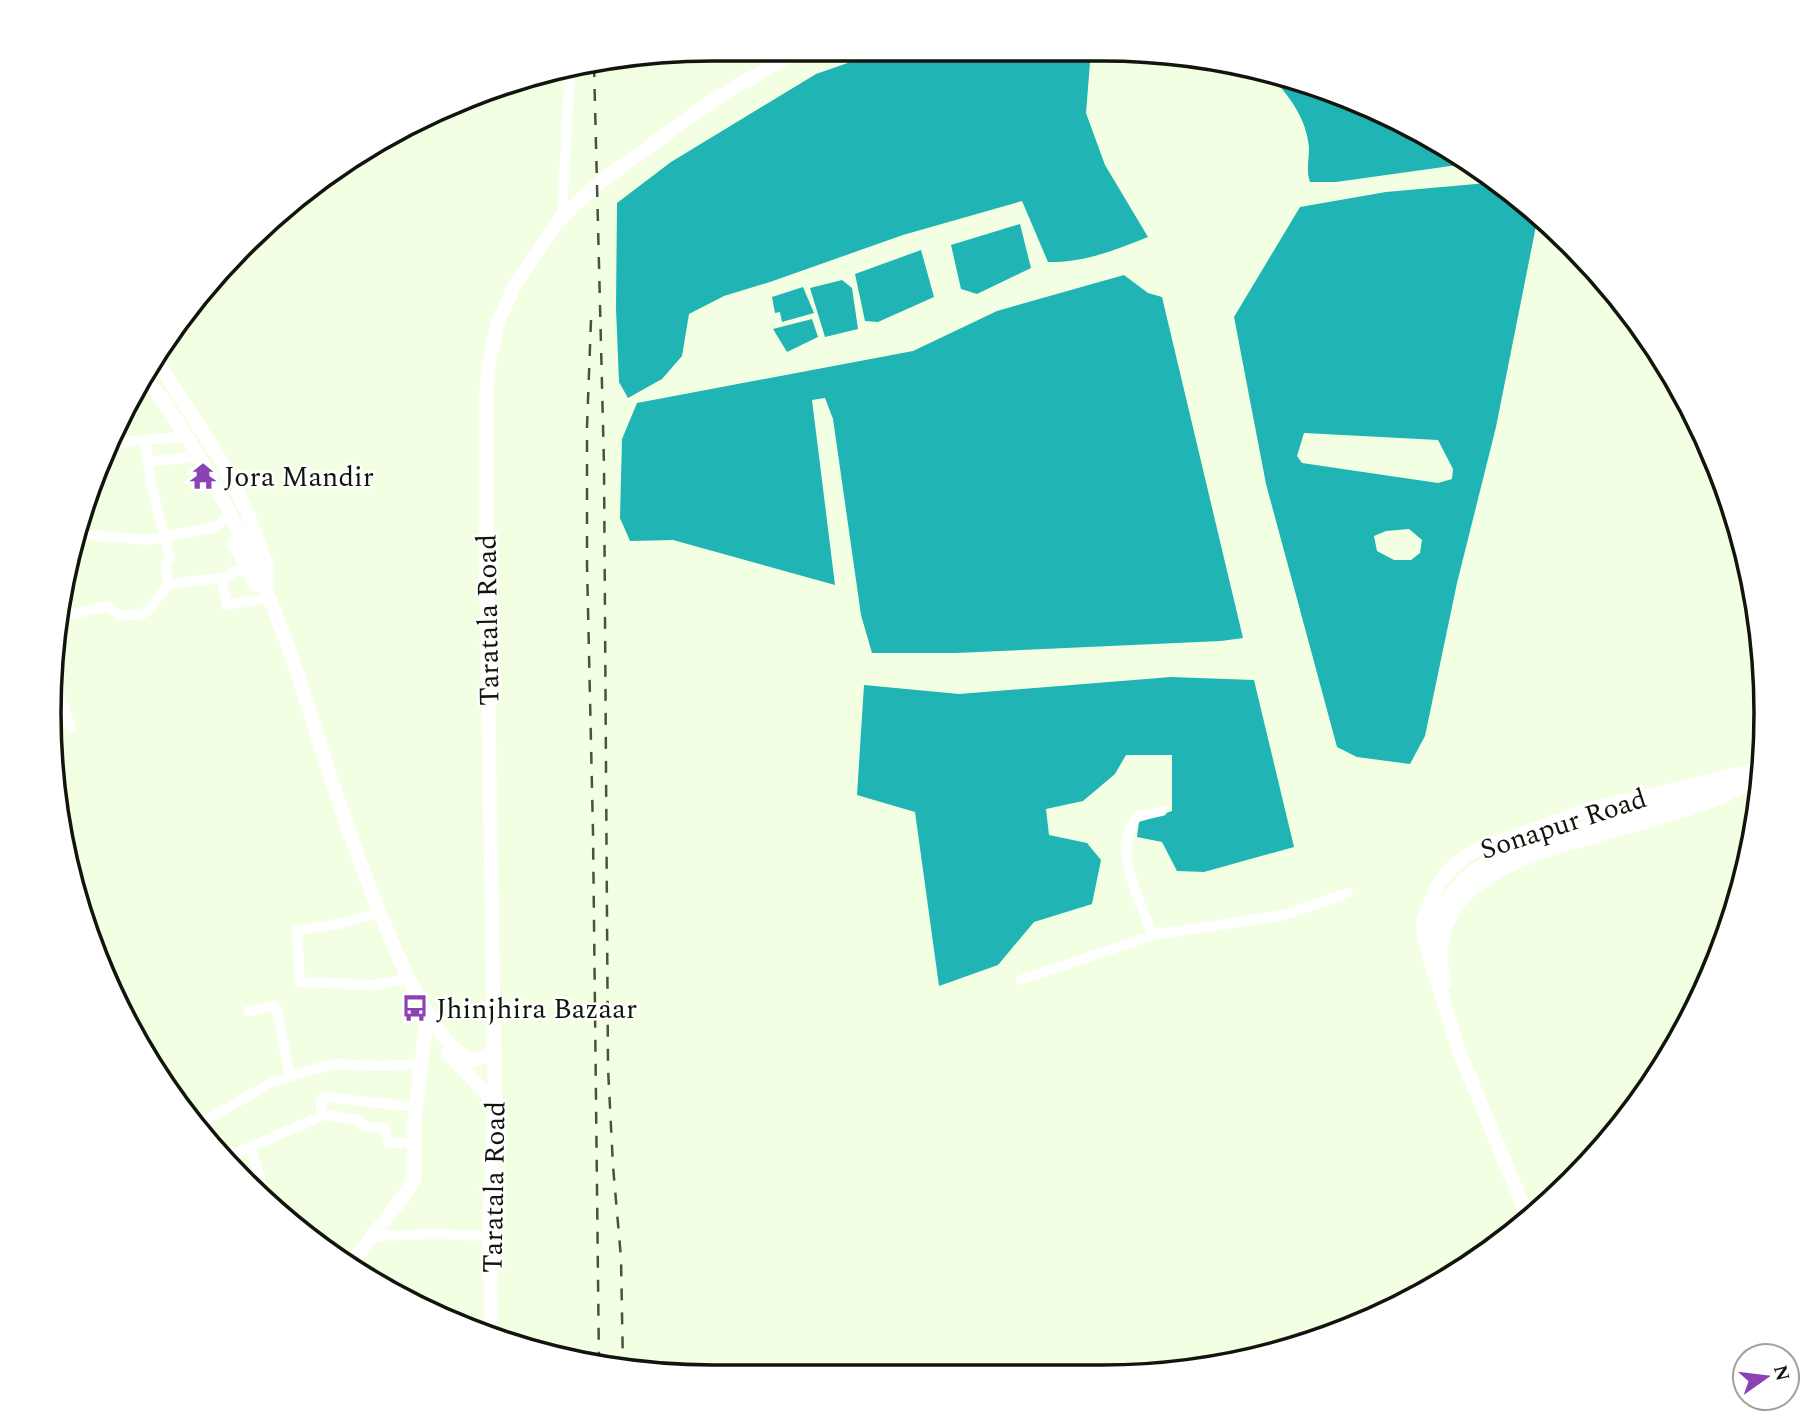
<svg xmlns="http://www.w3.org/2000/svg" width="1815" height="1426" viewBox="0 0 1815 1426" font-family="Spectral,serif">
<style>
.water{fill:#20b4b4;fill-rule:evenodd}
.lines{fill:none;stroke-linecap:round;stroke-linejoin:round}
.street{stroke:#fff;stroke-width:10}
.secondary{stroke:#fff;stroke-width:14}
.rail{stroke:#4b5042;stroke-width:2.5;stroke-dasharray:12 12;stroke-linecap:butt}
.labels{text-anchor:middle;stroke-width:5;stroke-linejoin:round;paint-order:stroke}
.poi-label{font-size:28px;fill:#12150c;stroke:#fff;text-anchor:start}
.street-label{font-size:28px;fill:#12150c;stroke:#fff}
.rim{fill:none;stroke:#12150c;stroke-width:3.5}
</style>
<rect width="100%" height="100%" fill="#f3ffe3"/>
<path class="water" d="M885 50H1091L1086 113 1105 165 1148 237C1116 250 1083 263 1048 262L1022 201 903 235 770 282 724 296 689 314 682 356 662 379 628 398 619 382 616 308 617 203 671 162 816 74Z
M1269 75 1316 84 1465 164 1336 182H1310C1306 171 1309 160 1309 148 1307 119 1289 95 1269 75Z
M1498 182 1507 186 1538 216 1496 427 1457 583 1425 736 1410 764 1357 757 1337 747 1266 484 1234 317 1300 207 1386 192ZM1304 433 1438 440 1453 469 1452 479 1438 483 1302 463 1297 456ZM1409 529 1422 540 1420 553 1411 560H1394L1377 551 1374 536 1386 531Z
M1020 224 1031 268 977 294 961 289 951 245Z
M921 250 934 297 878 322 865 321 855 274Z
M1124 275 1148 293 1162 297 1243 638 1221 641 956 653H872L861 615 833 419 825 398 812 400 835 585 673 540 630 541 620 518 622 439 637 403 913 351 997 311Z
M842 280 852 288 858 329 825 337 810 288Z
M803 287 814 313 782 322 780 312 775 313 772 297Z
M812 319 818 337 787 352 773 329Z
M1171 677 1254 680 1294 847 1204 872 1177 871 1162 842 1137 837 1139 822 1172 811V755H1126L1115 774 1083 801 1046 809 1049 835 1087 843 1101 860 1092 904 1034 922 998 965 939 986 915 812 857 795 864 685 959 694Z"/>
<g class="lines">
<path class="street" d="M562 217 570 68
M112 443 180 437
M147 462 192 457
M75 534 147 540 216 527 224 520
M221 578 227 605 261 599
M168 584 228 577 235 571 246 569
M62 617 108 606 120 616 142 614 150 609 168 584 166 567 170 558 151 484 145 441
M54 677 71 728
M373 914 340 924 297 930 300 982 373 985 401 980
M1153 935C1140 900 1112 853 1136 817L1162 811
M1021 980 1153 935 1284 915 1348 893
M248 1011 274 1006 277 1010 290 1076
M321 1116V1100L324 1097 416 1107
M196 1126 271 1083 317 1068 336 1064 379 1066 421 1064
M223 1159 250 1147
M262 1193 259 1173 250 1147 324 1115 359 1120 364 1127 384 1128 389 1143 414 1142
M372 1236 437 1234 490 1236"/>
<path class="secondary" d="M155 358 222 462 247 512 267 565 266 587
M144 373C193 441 233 512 265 589 278 618 289 648 299 678 320 743 410 1050 475 1060L494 1052
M234 543 255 584
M1431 952C1433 919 1450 889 1476 870 1501 852 1532 843 1561 835 1615 818 1673 807 1725 782
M1444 983C1424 888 1510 861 1581 840 1617 830 1653 820 1688 809 1714 801 1738 789 1761 777
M448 1053 495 1103
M1529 1220 1459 1051 1424 939 1423 920 1436 888 1451 868 1472 852 1587 810 1763 768
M348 1267 403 1197 414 1179V1123L426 1023
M491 1336 490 1211 495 1103 494 1052 486 546V397L488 368 498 322 514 286 550 233 562 217 599 183 712 101 801 49"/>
<path class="rail" d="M594 65 604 465 608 1068 613 1166 621 1258 623 1368
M591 320 587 427V564L593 832 599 1366"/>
</g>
<defs>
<symbol id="temple-bare" viewBox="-9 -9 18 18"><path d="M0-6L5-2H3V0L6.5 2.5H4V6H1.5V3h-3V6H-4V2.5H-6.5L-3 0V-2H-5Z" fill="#8a42b5" stroke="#fff" stroke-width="2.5" paint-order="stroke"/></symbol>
<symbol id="bus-bare" viewBox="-9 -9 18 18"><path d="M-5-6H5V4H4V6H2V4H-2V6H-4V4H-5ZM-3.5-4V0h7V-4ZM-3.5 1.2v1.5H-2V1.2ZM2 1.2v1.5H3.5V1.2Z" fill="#8a42b5" stroke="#fff" stroke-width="2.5" paint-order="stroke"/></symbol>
</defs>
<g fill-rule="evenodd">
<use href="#temple-bare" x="184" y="457" width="38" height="38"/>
<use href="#bus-bare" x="396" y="989" width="38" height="38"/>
</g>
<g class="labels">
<g class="poi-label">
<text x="224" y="486">Jora Mandir</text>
<text x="436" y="1018">Jhinjhira Bazaar</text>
</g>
<g class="street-label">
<text transform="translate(487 620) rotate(-91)" y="10">Taratala Road</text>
<text transform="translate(1563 823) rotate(-18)" y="10">Sonapur Road</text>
<text transform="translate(493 1187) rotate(-89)" y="10">Taratala Road</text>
</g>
</g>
<path d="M0 0H1815V1426H0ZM713 61H1102A652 652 0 0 1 1754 713V713A652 652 0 0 1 1102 1365H713A652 652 0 0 1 61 713V713A652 652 0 0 1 713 61Z" fill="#fff" fill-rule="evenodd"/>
<path class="rim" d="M713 61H1102A652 652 0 0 1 1754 713V713A652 652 0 0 1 1102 1365H713A652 652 0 0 1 61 713V713A652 652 0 0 1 713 61Z"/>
<g transform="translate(1766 1377) rotate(76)"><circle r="33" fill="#ffffff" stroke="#a0a19e" stroke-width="2"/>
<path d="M0-5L12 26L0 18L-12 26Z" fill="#8a42b5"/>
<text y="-10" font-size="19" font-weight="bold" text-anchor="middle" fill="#12150c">N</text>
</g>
</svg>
